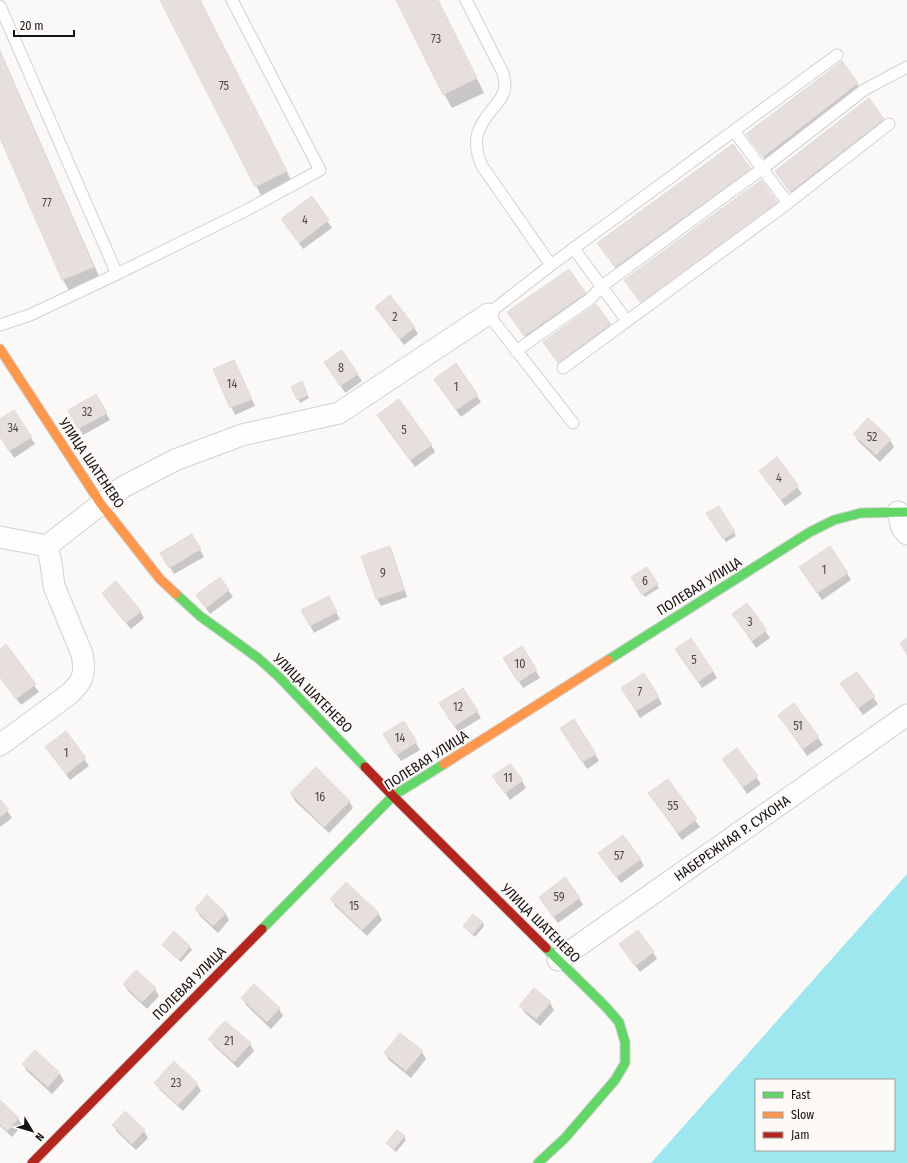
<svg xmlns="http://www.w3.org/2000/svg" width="907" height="1163" viewBox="0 0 907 1163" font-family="'Fira Sans Condensed',sans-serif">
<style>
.water{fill:#9ee7ee;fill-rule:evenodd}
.shadow{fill:#0003}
.building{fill:#e6dfde;stroke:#dedddc}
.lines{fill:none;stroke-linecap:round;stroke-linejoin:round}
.lane-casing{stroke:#d3d1d1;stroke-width:13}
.street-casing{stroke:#d3d1d1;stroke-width:23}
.fast-casing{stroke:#d3d1d1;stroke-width:11}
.slow-casing{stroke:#d3d1d1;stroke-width:11}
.jam-casing{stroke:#d3d1d1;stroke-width:11}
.lane{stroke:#fefefe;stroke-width:11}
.street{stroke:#fefefe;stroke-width:21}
.fast{stroke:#63d668;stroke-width:9}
.slow{stroke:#ff974d;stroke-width:9}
.jam{stroke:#b3261e;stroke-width:9}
.labels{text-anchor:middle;stroke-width:3.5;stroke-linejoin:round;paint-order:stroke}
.number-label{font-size:12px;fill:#4c4949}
.street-label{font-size:14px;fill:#141313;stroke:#fcf9f7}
</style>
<rect width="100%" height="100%" fill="#fbf9f8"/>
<path class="water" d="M907 874V1163H651ZM756 1080H894V1150H756Z"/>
<path class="shadow" d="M161 0H200L294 186 264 201Z
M397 0H438L484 93 452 108 444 94Z
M0 50 101 281 71 294 63 280 0 136Z
M841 63 859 87 765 159 749 138Z
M884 119 885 122 793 194 778 175Z
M733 146 752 173 617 270 600 246Z
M311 198 332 228 303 249 282 219Z
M777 203 779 206 644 305 628 283Z
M569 270 587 297 527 339 510 315Z
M376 307 414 327 418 334 404 345 380 314Z
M610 324 612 328 560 365 546 346Z
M342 351 362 381 345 393 330 369Z
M234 361 255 406 235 415 214 370Z
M455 365 481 402 461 417 439 386Z
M303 386 309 398 300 403 292 387Z
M96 396 110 420 83 435 69 411Z
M0 421 31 438 35 444 14 458 0 436Z
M382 422 431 445 435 452 415 467Z
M854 434 890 440 894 447 880 462 858 441Z
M777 458 802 494 785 506 760 471Z
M718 507 736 536 726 542 708 513Z
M192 535 204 557 174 574 161 553Z
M389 547 393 554 407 597 381 606 377 599Z
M647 569 659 588 645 597 632 578Z
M847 573 851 580 822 600 805 574Z
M220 579 233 597 210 614 197 596Z
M103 593 140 611 144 618 131 629 107 600Z
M747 604 770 638 756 648 738 621Z
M332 605 340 619 314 633 303 611Z
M6 645 39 692 21 705 0 677V650Z
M522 647 540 678 523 688 508 665Z
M680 656 713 671 717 678 702 688Z
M856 673 878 704 863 715 841 684Z
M626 695 658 697 662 704 640 718Z
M794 704 823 745 807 756 779 715Z
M445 710 477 711 481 718 458 732Z
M404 723 420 750 401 761 385 735Z
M66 733 89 766 70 780 51 754Z
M566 735 595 754 599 761 587 769Z
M737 750 761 784 747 794 728 766Z
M494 777 522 781 526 788 510 800Z
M667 780 700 827 682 840 654 800Z
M291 794 349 801 353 808 329 833 295 801Z
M0 800 12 818 0 827Z
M640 859 644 866 621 883 604 860Z
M579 898 583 905 558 923 544 904Z
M331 899 378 913 382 920 367 936 335 906Z
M196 909 225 913 229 920 218 933 200 916Z
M473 915 483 923 484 926 475 937 466 929 464 926Z
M174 933 190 947 192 950 181 962 165 948Z
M625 951 653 952 657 959 640 972Z
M124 984 155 989 159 996 147 1009 128 991Z
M242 998 279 1009 283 1016 271 1029 246 1005Z
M550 1003 554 1010 540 1026 525 1013 521 1006Z
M210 1039 250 1044 254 1051 238 1068 214 1046Z
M35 1051 60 1074 64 1081 52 1094 27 1071 23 1064Z
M422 1052 426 1059 411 1078 389 1060 385 1053Z
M156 1083 197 1084 201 1091 183 1111 160 1090Z
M0 1101 18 1118 22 1125 12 1137 0 1126Z
M113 1125 144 1131 148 1138 136 1150 117 1132Z
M404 1137 406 1140 396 1152 389 1146 387 1143Z"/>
<path class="building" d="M160 0H200L287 171 255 187Z
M396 0H438L477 78 443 95Z
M0 52 94 267 62 280 0 138Z
M842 61 858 83 763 157 746 134Z
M869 98 884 119 790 192 775 171Z
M733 144 751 169 615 267 597 243Z
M761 180 778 203 641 303 624 280Z
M312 196 329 220 299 243 281 219Z
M569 269 586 293 524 336 507 312Z
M390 295 415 327 400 339 375 307Z
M596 304 611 324 558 363 543 342Z
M342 350 358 374 340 386 324 362Z
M234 360 252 399 230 408 213 369Z
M456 363 478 395 456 410 434 379Z
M302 381 308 395 297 400 291 387Z
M96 394 107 413 78 429 68 410Z
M399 399 432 445 410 460 377 415Z
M14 410 32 437 9 451 0 437V419Z
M868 418 891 439 876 455 853 434Z
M777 457 799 486 781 500 759 471Z
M719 506 735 532 723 539 706 513Z
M192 534 201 549 169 568 160 553Z
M390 546 404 590 376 599 361 556Z
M830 546 848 573 817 593 799 567Z
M647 567 658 584 642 595 631 577Z
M220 577 229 590 206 608 196 595Z
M116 581 141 611 126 623 102 593Z
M329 596 337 612 310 626 301 610Z
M747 603 767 630 752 641 732 614Z
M691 638 713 671 698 682 675 649Z
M907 638V655L900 643Z
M6 644 36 684 16 699 0 677V649Z
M522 646 537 670 518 682 503 658Z
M857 672 875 696 858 708 840 683Z
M644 673 659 697 636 711 621 688Z
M463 688 478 711 454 726 439 703Z
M794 703 819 737 803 749 778 715Z
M574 719 596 754 582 762 560 728Z
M404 721 417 742 396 755 383 734Z
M66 731 86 758 66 774 45 747Z
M737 748 758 776 743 787 722 759Z
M510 764 523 780 505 793 492 776Z
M316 767 350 801 324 827 290 793Z
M668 779 697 819 678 833 648 793Z
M0 799 9 810 0 817Z
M623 835 641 859 616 877 598 853Z
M565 877 580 898 553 917 539 897Z
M346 882 379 913 362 930 330 899Z
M207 895 226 913 213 926 195 909Z
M473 914 483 922 473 934 463 926Z
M638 930 654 952 635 966 619 944Z
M174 931 190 946 179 960 162 945Z
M136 970 156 988 142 1002 123 984Z
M254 984 280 1008 267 1022 241 998Z
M534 988 551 1002 536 1019 519 1006Z
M225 1021 251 1043 234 1062 208 1039Z
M400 1033 423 1051 406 1071 384 1053Z
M35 1050 60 1073 48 1087 22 1064Z
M174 1061 198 1084 178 1105 154 1083Z
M0 1100 19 1118 7 1131 0 1124Z
M125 1111 145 1130 132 1144 112 1125Z
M397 1130 405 1136 394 1149 386 1143Z"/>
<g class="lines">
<defs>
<path id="lane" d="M466 0 503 73C504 77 505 82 505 85 505 94 499 101 494 107 477 127 471 141 482 166L551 265 488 314 573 423
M0 6 117 274
M734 131 788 203
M574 249 627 321
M551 265 837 55
M0 325 30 315 117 274 247 210 320 170 232 0
M516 351 590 299 602 286 762 169 864 90 907 67
M563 368 788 203 889 124"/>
<path id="street" d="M898 512 902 528 907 534
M0 537 47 546
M47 546 123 487 175 460 242 435 339 413 488 314
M0 745 68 695C83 682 86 674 82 654L54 586 51 563 47 546
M558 960 907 715"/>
<path id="fast" d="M176 594 200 616 258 658 279 677 365 767
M608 660 810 532 834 520 861 513 907 512
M262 929 393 796 444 764
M538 1163 565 1138 615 1080 625 1063V1042L619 1022 605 1006 546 948"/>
<path id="slow" d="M0 349 101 504 160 579 176 594
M444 764 608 660"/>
<path id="jam" d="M365 767 393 796 546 948
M32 1163 262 929"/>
</defs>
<use href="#lane" class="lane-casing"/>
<use href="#street" class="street-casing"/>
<use href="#fast" class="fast-casing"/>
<use href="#slow" class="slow-casing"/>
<use href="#jam" class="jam-casing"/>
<use href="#lane" class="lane"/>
<use href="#street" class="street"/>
<use href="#fast" class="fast"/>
<use href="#slow" class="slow"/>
<use href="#jam" class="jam"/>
</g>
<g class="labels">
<g class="number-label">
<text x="436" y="43">73</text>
<text x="224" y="90">75</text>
<text x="47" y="207">77</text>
<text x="305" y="224">4</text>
<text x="395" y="321">2</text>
<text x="341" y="372">8</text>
<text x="232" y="388">14</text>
<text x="456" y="391">1</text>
<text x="87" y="416">32</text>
<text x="13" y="432">34</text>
<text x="404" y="434">5</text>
<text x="872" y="441">52</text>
<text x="779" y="482">4</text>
<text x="824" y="574">1</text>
<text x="383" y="577">9</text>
<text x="645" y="585">6</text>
<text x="750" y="626">3</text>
<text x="694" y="664">5</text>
<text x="520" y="668">10</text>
<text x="640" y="696">7</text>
<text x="458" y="711">12</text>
<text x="798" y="730">51</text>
<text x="400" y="742">14</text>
<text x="66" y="757">1</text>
<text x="508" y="782">11</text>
<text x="320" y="801">16</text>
<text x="673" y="810">55</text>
<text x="619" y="860">57</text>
<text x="559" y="901">59</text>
<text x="354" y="910">15</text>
<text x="229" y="1045">21</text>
<text x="176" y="1087">23</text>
</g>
<g class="street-label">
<text transform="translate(92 463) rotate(56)" y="5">УЛИЦА ШАТЕНЕВО</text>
<text transform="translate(699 586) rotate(-32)" y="5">ПОЛЕВАЯ УЛИЦА</text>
<text transform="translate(313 693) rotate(45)" y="5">УЛИЦА ШАТЕНЕВО</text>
<text transform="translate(426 760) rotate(-33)" y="5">ПОЛЕВАЯ УЛИЦА</text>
<text transform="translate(732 838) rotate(-35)" y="5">НАБЕРЕЖНАЯ Р. СУХОНА</text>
<text transform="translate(541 923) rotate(45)" y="5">УЛИЦА ШАТЕНЕВО</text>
<text transform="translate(189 983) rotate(-45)" y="5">ПОЛЕВАЯ УЛИЦА</text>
</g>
</g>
<rect x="755" y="1079" width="140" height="72" fill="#fcf9f7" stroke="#9f9d9c"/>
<rect x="763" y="1092" width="20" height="6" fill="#63d668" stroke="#9f9d9c"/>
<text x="791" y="1099" font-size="12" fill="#141313">Fast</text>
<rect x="763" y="1112" width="20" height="6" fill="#ff974d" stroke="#9f9d9c"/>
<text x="791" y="1119" font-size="12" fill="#141313">Slow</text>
<rect x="763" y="1132" width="20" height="6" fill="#b3261e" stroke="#9f9d9c"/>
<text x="791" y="1139" font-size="12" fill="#141313">Jam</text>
<g transform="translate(32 1131) rotate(128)" stroke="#fcf9f7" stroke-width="3" paint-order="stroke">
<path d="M0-3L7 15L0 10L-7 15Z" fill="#141313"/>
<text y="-6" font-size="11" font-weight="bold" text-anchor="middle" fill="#141313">N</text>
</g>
<path d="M14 30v6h60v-6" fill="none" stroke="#141313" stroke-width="2"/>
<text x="20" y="30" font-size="12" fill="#141313" stroke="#fcf9f7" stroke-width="3" paint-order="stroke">20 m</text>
</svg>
